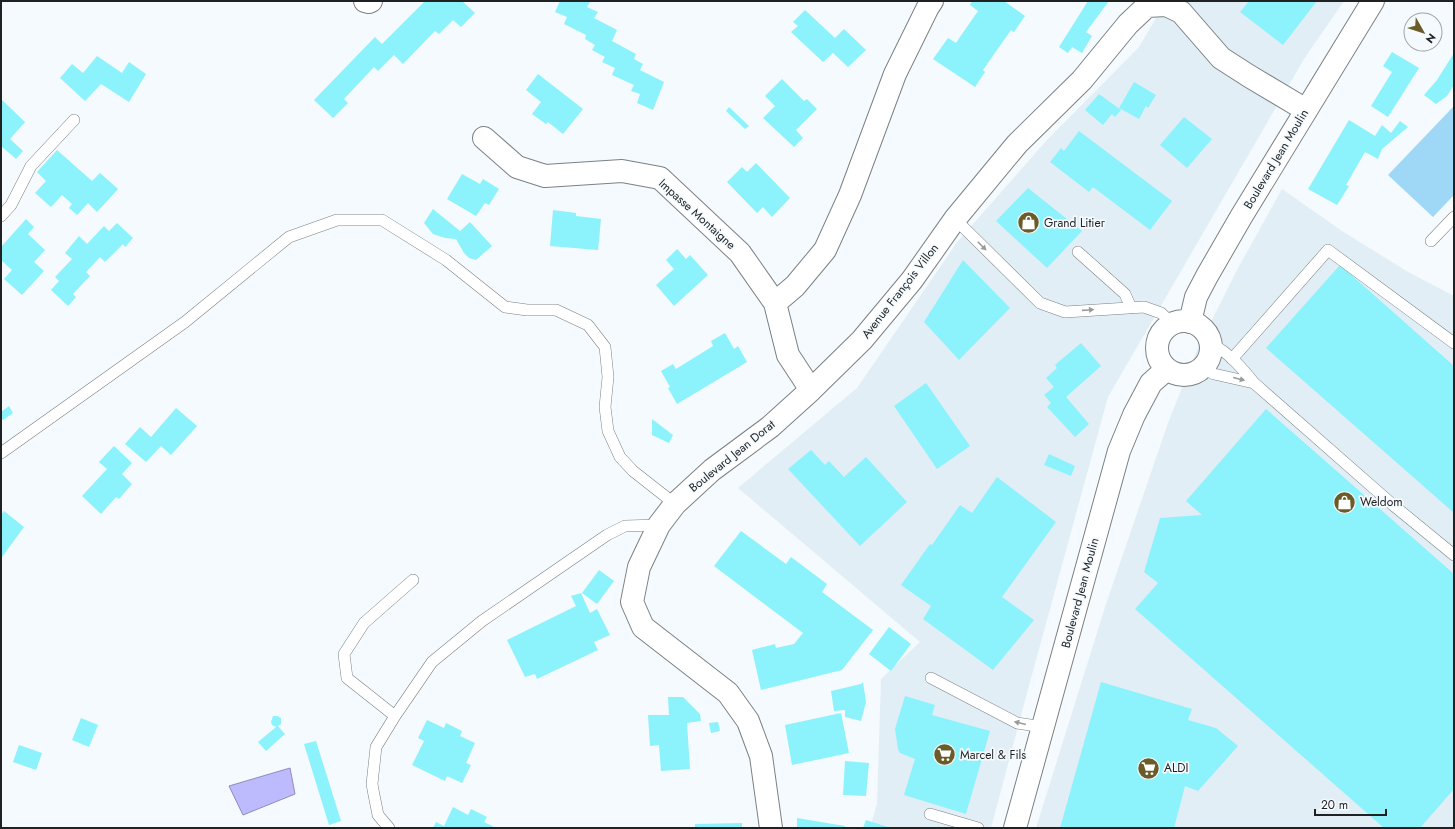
<svg xmlns="http://www.w3.org/2000/svg" width="1455" height="829" viewBox="0 0 1455 829" font-family="Jost,sans-serif">
<style>
.built{fill:#e1eef6}
.green{fill:#9ed8f6}
.water{fill:#bdbafe;stroke:#8e8cbc}
.building{fill:#8cf2fb}
.lines{fill:none;stroke-linecap:round;stroke-linejoin:round}
.lane-casing{stroke:#7c8184;stroke-width:12}
.street-casing{stroke:#7c8184;stroke-width:24}
.secondary-casing{stroke:#7c8184;stroke-width:24}
.lane{stroke:#fff;stroke-width:11}
.street{stroke:#fff;stroke-width:22}
.secondary{stroke:#fff;stroke-width:22}
.oneway{fill:#9a9b9c}
.labels{text-anchor:middle;stroke-width:3.5;stroke-linejoin:round;paint-order:stroke}
.street-label{font-size:12px;fill:#1f2122;stroke:#f4fafd}
.poi-label{font-size:12px;fill:#1f2122;stroke:#f4fafd;text-anchor:start}
</style>
<rect width="100%" height="100%" fill="#f4fafd"/>
<path class="built" d="M1166 1H1344L1304 59 1108 397 1030 682 991 828H870L877 804 881 679 920 642 738 488 857 388 958 241 1047 140 1139 47Z
M1282 189 1342 231 1408 272 1454 296V828H1036L1106 604 1168 423 1197 350 1237 270Z"/>
<path class="green" d="M1454 106V195L1433 217 1388 175Z"/>
<path class="water" d="M290 768 295 794 243 815 229 786Z"/>
<path class="building" d="M425 1H462L475 13 461 27 453 20 439 34 435 31 403 64 394 55 378 71 374 67 344 99 348 103 333 118 314 100 375 37 382 44Z
M560 1 590 2 587 7 598 12 594 18 617 30 612 41 636 54 634 59 643 64 640 70 664 82 653 110 637 103 640 94 631 91 634 85 612 75 615 68 602 62 605 57 592 50 595 45 585 39 586 35 564 24 567 17 555 12Z
M972 1H1004L1025 16 1014 32 1011 30 983 70 985 72 975 87 933 59 948 38 956 43 960 37 978 11 970 5Z
M1088 1H1109L1086 32 1092 36 1082 53 1072 47 1068 53 1059 47Z
M1249 1H1317L1283 45 1240 12Z
M805 10 835 38 844 29 866 50 848 67 833 53 823 62 791 32 798 26 793 22Z
M1392 52 1419 68 1388 117 1371 106 1392 72 1383 66Z
M1454 53V85L1447 96 1436 104 1424 95 1437 80Z
M97 56 122 73 129 62 146 74 129 102 101 84 85 101 60 78 72 64 83 73Z
M538 74 583 109 563 134 548 122 546 124 532 114 541 102 526 90Z
M782 79 804 101 807 99 817 109 796 130 803 138 794 147 763 118 775 106 765 96Z
M1134 82 1156 95 1148 108 1146 106 1139 119 1119 108Z
M1099 94 1121 110 1115 117 1112 114 1103 125 1085 110Z
M1 99 25 122 10 139 23 151 16 159 1 146Z
M729 107 749 126 745 129 726 111Z
M1184 117 1212 139 1187 168 1160 145Z
M1349 120 1375 136 1382 125 1391 133 1400 121 1408 127 1382 149 1378 159 1365 152 1346 185 1349 186 1337 205 1308 189Z
M1079 131 1172 201 1150 230 1093 187 1089 192 1050 162 1061 148 1064 151Z
M57 150 92 181 100 173 118 189 97 212 88 203 77 215 69 208 72 204 62 195 51 207 35 193 46 181 37 172Z
M756 163 790 198 772 217 763 207 757 213 727 182 742 167 747 172Z
M462 174 480 184 483 179 499 189 489 205 485 203 476 216 447 199Z
M1028 188 1082 231 1047 268 996 221Z
M433 209 460 231 470 222 492 246 476 260 469 258 464 253 456 239 445 238 433 234 424 223Z
M553 210 576 213V216L601 219 598 250 550 246Z
M26 219 34 227 28 234 45 250 34 262 44 271 22 295 4 279 12 270 1 260V247Z
M117 223 133 238 125 247 123 244 105 262 100 257 86 272 90 276 73 294 76 297 68 306 51 290 59 281 55 277 72 259 65 253 79 236 87 244 104 226 109 231Z
M677 249 686 259 690 255 708 275 674 306 656 285 674 269 666 260Z
M963 260 1010 308 959 360 924 322Z
M1340 265 1454 366V511L1453 512 1266 348Z
M725 333 734 349 738 346 747 362 677 404 668 388 670 387 661 371 673 364 676 369 713 346 711 341Z
M1081 343 1101 366 1066 397 1089 424 1075 437 1047 407 1051 403 1044 395 1054 387 1046 378 1057 368 1055 365Z
M926 383 970 446 937 469 894 406Z
M9 406 13 413 3 420 1 418V412Z
M176 408 197 426 171 455 161 446 146 462 125 444 140 427 151 437Z
M1266 409 1454 574V789L1420 828H1384L1135 609 1158 583 1144 572 1160 518 1202 515 1186 501Z
M652 419 673 435 669 443 652 435Z
M114 446 132 463 122 474 132 484 119 499 116 497 101 514 82 496 107 469 99 462Z
M811 450 825 465 829 461 844 477 866 457 907 502 860 546 788 469Z
M1049 454 1075 466 1071 476 1044 465Z
M997 477 1056 522 1002 597 1034 620 993 670 923 619 931 606 901 585 930 544 932 545 960 505 972 513Z
M4 511 24 527 2 557 1 556V515Z
M741 531 786 564 791 557 827 584 822 592 873 630 842 670 761 690 752 650 775 644 776 648 794 644 803 633 714 566Z
M599 570 614 581 597 604 582 593Z
M581 593 590 613 597 609 610 635 594 642 598 650 537 679 535 674 525 677 507 640 576 606 571 596Z
M889 627 911 644 891 671 869 654Z
M863 682 866 702 861 721 845 717V710L834 711 831 691 861 684Z
M1101 682 1192 709 1188 720 1216 728 1238 746 1198 791 1185 786 1174 828H1060Z
M905 696 935 705 932 715 990 731 966 814 904 795 915 759 900 753 898 749 895 729Z
M668 697H683L700 714 701 721 687 723 690 769 661 771 659 745 650 746 648 715H669Z
M841 713 849 753 792 765 785 725Z
M273 716H277L281 718V724L278 726 285 734 266 751 258 742 276 727 272 725 271 722Z
M81 718 98 725 89 747 72 740Z
M427 720 444 728 446 723 462 731 460 736 475 743 466 763 471 765 462 783 447 776 445 781 412 765 424 741 418 738Z
M718 722 720 731 711 733 709 723Z
M316 741 341 821 329 825 304 744Z
M19 745 42 753 36 770 13 762Z
M845 761 869 763 866 796 843 795Z
M453 807 468 815 471 809 487 817 484 822 496 828H433L436 822 444 826Z
M797 818 845 826 844 828H797Z
M866 820 891 828H863Z
M742 823V828H695V824Z"/>
<g class="lines">
<defs>
<path id="lane" d="M1 216 11 205 31 166 74 120
M955 219 1040 303 1065 312 1144 307 1161 313 1173 324
M1431 241 1454 217
M1078 252 1125 294 1131 308
M1232 359 1328 250 1454 343
M1202 368 1214 374 1254 383C1242 368 1229 353 1212 344
M1254 383 1393 505 1454 555
M1 453 185 322 289 237 337 220H382L446 260 505 307 527 310H556L588 325 605 347 608 377 605 407 608 431 620 457 633 471 675 504
M931 678 1017 723 1043 727
M395 716 347 678 344 654 364 623 413 580
M930 814 978 828
M389 828 378 815 374 795 372 784 376 747 395 716 432 662 482 621 607 535 625 526 659 525"/>
<path id="street" d="M365 1 369 2 371 1
M932 1 928 7 895 74 850 195 825 250 795 286 775 303 788 355 811 390 862 340 912 280 955 219 1017 144 1082 80 1128 24 1147 6 1166 5 1181 12 1221 58 1249 76 1306 110
M484 138 517 167 545 176 622 171 660 178 740 253 775 303
M771 828 761 756 748 721 728 693 643 627 632 602 639 567 659 525 675 504 712 470 770 427 811 390"/>
<path id="secondary" d="M1157 348a27 27 0 1 1 54 0a27 27 0 1 1-54 0Z
M1190 322 1196 297 1207 276 1241 217 1373 1
M1015 828 1119 451 1134 415 1151 383 1167 369"/>
</defs>
<use href="#lane" class="lane-casing"/>
<use href="#street" class="street-casing"/>
<use href="#secondary" class="secondary-casing"/>
<use href="#lane" class="lane"/>
<use href="#street" class="street"/>
<use href="#secondary" class="secondary"/>
</g>
<defs><path id="oneway-solid" d="M-6-.8H1V-3.2L6.5 0L1 3.2V.8H-6Z"/></defs>
<g class="oneway">
<use href="#oneway-solid" transform="translate(982 246) rotate(45)"/>
<use href="#oneway-solid" transform="translate(1088 310) rotate(-4)"/>
<use href="#oneway-solid" transform="translate(1239 379) rotate(14)"/>
<use href="#oneway-solid" transform="translate(1020 723) rotate(-166)"/>
</g>
<defs>
<symbol id="shop-disc" viewBox="-11 -11 22 22"><circle r="9.5" fill="#6a5b28" stroke="#f4fafd"/><path d="M-5-2.5h2.3a2.7 3.5 0 0 1 5.4 0H5L5.5 6h-11ZM-1.5-2.5h3a1.5 2.3 0 0 0-3 0Z" fill="#fff"/></symbol>
<symbol id="supermarket-disc" viewBox="-11 -11 22 22"><circle r="9.5" fill="#6a5b28" stroke="#f4fafd"/><path d="M-6-5.5h2.5l.6 2H6L4.5 2H-2.5L-4.4-4H-6ZM-1.5 3.2a1.3 1.3 0 1 0 .1 0ZM3 3.2a1.3 1.3 0 1 0 .1 0Z" fill="#fff"/></symbol>
</defs>
<g fill-rule="evenodd">
<use href="#shop-disc" x="1016" y="210" width="25" height="25"/>
<use href="#shop-disc" x="1332" y="490" width="25" height="25"/>
<use href="#supermarket-disc" x="932" y="742" width="25" height="25"/>
<use href="#supermarket-disc" x="1136" y="756" width="25" height="25"/>
</g>
<g class="labels">
<g class="street-label">
<text transform="translate(1276 159) rotate(-59)" y="4">Boulevard Jean Moulin</text>
<text transform="translate(697 214) rotate(42)" y="4">Impasse Montaigne</text>
<text transform="translate(900 291) rotate(-52)" y="4">Avenue François Villon</text>
<text transform="translate(732 456) rotate(-39)" y="4">Boulevard Jean Dorat</text>
<text transform="translate(1080 593) rotate(-75)" y="4">Boulevard Jean Moulin</text>
</g>
<g class="poi-label">
<text x="1044" y="227">Grand Litier</text>
<text x="1360" y="506">Weldom</text>
<text x="960" y="759">Marcel &amp; Fils</text>
<text x="1164" y="772">ALDI</text>
</g>
</g>
<rect width="1455" height="829" fill="none" stroke="#1f2122" stroke-width="4"/>
<g transform="translate(1423 32) rotate(129)"><circle r="19" fill="#f4fafd" stroke="#9fa3a5"/>
<path d="M0-3L7 15L0 10L-7 15Z" fill="#6a5b28"/>
<text y="-6" font-size="11" font-weight="bold" text-anchor="middle" fill="#1f2122">N</text>
</g>
<path d="M1315 809v6h71v-6" fill="none" stroke="#1f2122" stroke-width="2"/>
<text x="1321" y="809" font-size="12" fill="#1f2122" stroke="#f4fafd" stroke-width="3" paint-order="stroke">20 m</text>
</svg>
